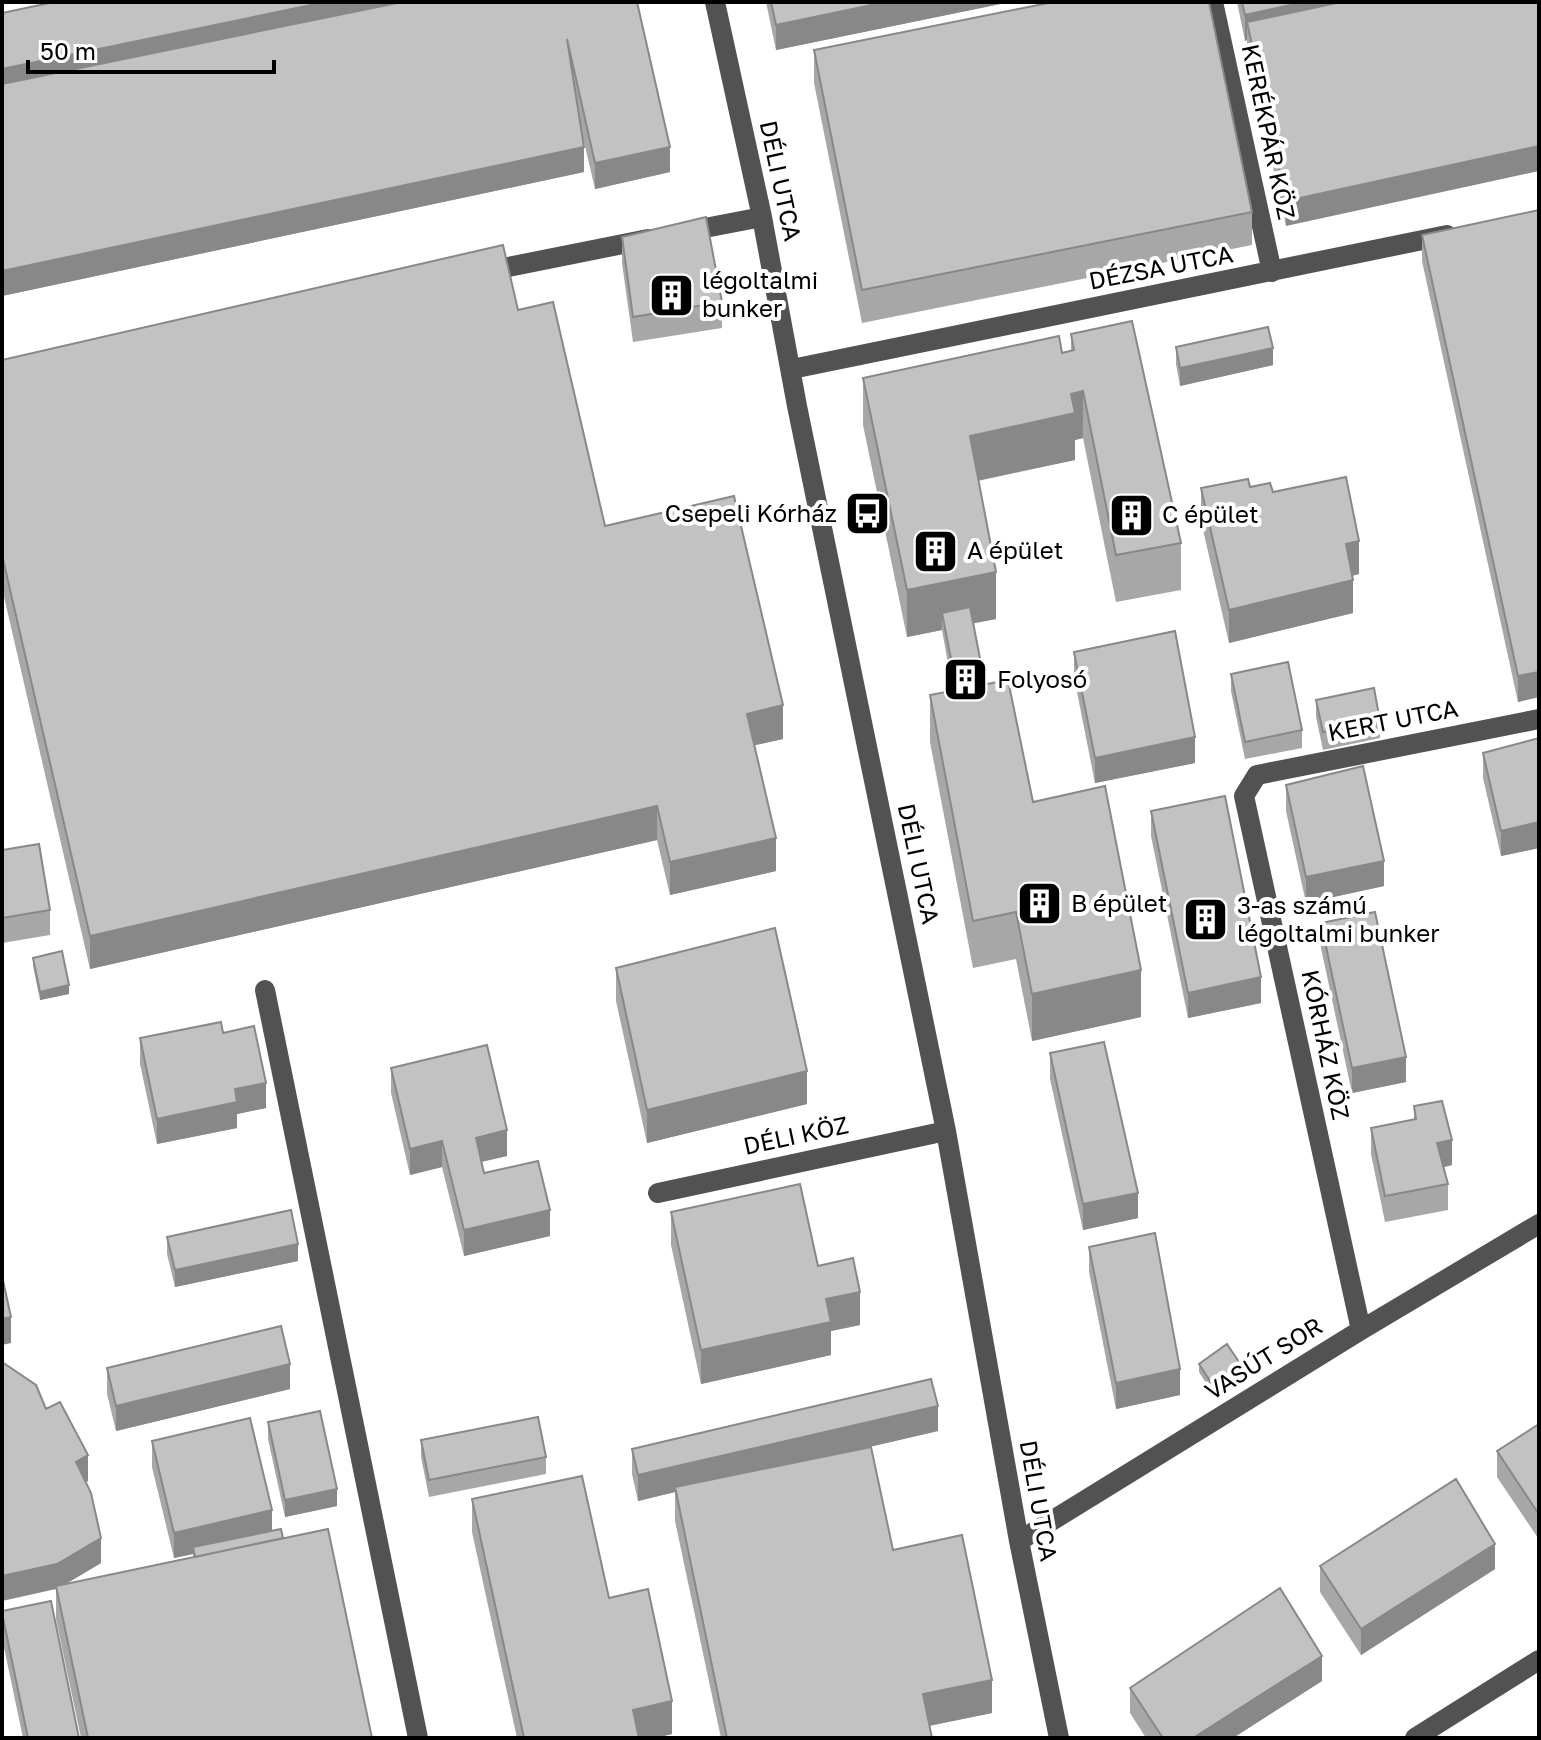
<svg xmlns="http://www.w3.org/2000/svg" width="1541" height="1740" viewBox="0 0 1541 1740" font-family="'Golos Text',sans-serif">
<style>
.lines{fill:none;stroke-linecap:round;stroke-linejoin:round}
.minor{stroke:#525252;stroke-width:20}
.wall{fill:#a7a7a7}
.shaded-wall{fill:#888}
.building{fill:#c2c2c2;stroke:#888;stroke-width:2}
.labels{text-anchor:middle;stroke-width:8;stroke-linejoin:round;paint-order:stroke}
.street-label{font-size:24px;fill:#000;stroke:#fff}
.poi-label{font-size:24px;fill:#000;stroke:#fff;text-anchor:start}
</style>
<rect width="100%" height="100%" fill="#fff"/>
<g class="lines">
<path class="minor" d="M715 2 762 217 797 406 946 1131 1019 1541 1059 1738
M1213 2 1272 272
M684 232 762 217
M483 272 648 239
M792 369 1447 235
M265 990 418 1738
M658 1193 946 1131
M1361 1330 1244 796 1257 775 1539 719
M1019 1541 1361 1330 1539 1224
M1415 1738 1539 1660"/>
</g>
<path class="wall" d="M637 2 670 172 595 189 581 129 584 172 2 296V13Z
M766 2H1010L776 50Z
M1237 2H1539L1286 226 1247 48V40L1245 41Z
M814 50 1252 212V245L862 323 814 83Z
M1539 210V697L1518 702 1422 261V235Z
M622 237 722 302V328L633 342 622 263Z
M518 310 605 526 783 739 754 745 776 871 670 895 657 840 90 969 2 588V360Z
M1071 334 1181 543V590L1116 602 1083 438 1075 440V460L978 481 996 619 973 623 985 684 1033 802 1141 1017 1032 1041 1016 959 973 968 930 742V695L953 691 942 630 907 637 863 425V378L1062 353 1071 351Z
M1176 347 1273 365 1180 386 1176 364Z
M1250 487 1273 492 1359 574 1352 576 1353 613 1229 643 1201 521V488Z
M1074 652 1195 763 1095 783 1074 677Z
M1231 674 1302 730V748L1245 759 1231 691Z
M1316 700 1380 721V738L1323 750 1316 717Z
M1539 738V848L1501 856 1483 778V753Z
M1286 785 1384 886 1306 903 1286 811Z
M1151 811 1261 1003 1188 1018 1151 836Z
M2 850 50 910V935L2 943Z
M1321 923 1406 1082 1352 1093 1321 948Z
M33 958 69 994 40 1000 33 966Z
M616 968 807 1104 647 1143 616 1001Z
M223 1033 266 1108 237 1114V1128L157 1144 140 1064V1038Z
M1050 1053 1138 1218 1083 1230 1050 1079Z
M391 1068 507 1156 481 1162 484 1173 550 1236 464 1256 442 1167 410 1175 391 1093Z
M1414 1106 1452 1165 1443 1167 1448 1184V1210L1385 1222 1371 1154V1128L1414 1120Z
M671 1212 818 1266 860 1325 831 1331V1355L701 1384 671 1245Z
M167 1237 298 1261 175 1287 167 1254Z
M1089 1247 1180 1395 1116 1409 1089 1272Z
M1199 1364 1243 1377 1214 1396 1199 1372Z
M107 1368 290 1389 116 1431 107 1394Z
M46 1409 88 1481 86 1482 101 1563 66 1584 193 1557V1554L174 1558 152 1467V1441L283 1538 372 1738H81L56 1619V1589Z
M268 1422 337 1506 285 1517 268 1439Z
M1539 1424V1538H1538L1497 1477V1451Z
M938 1431 864 1448 893 1550 992 1713 929 1726 932 1738H721L675 1521V1492L638 1501 632 1474V1449Z
M421 1440 546 1457V1474L429 1497 421 1457Z
M472 1499 609 1598 672 1734 655 1738H517L472 1532Z
M1320 1566 1495 1569 1361 1655 1320 1592Z
M2 1611 79 1738H23L2 1638Z
M1322 1681 1233 1738H1146L1130 1713V1688Z"/>
<path class="shaded-wall" d="M326 2H449L2 95V69Z
M886 2H1010L776 50V25Z
M1304 2H1418L1247 22V40L1245 41V15Z
M1539 146V171L1286 226V201Z
M584 147V172L2 296V271Z
M670 147V172L595 189V163Z
M1273 348V365L1180 386V368Z
M1083 391V438L1075 440V460L970 482V436L1071 394Z
M1359 541V574L1346 577V544Z
M996 572V619L945 629 942 613V630L907 637V590Z
M1353 580V613L1229 643V610Z
M1539 672V697L1518 702V676Z
M783 705V739L747 747V714Z
M1195 737V763L1095 783V758Z
M657 806V840L90 969V936Z
M1539 822V848L1501 856V831Z
M776 838V871L670 895V862Z
M1384 861V886L1306 903V877Z
M1141 970V1017L1032 1041V994Z
M1261 977V1003L1188 1018V993Z
M69 985V994L40 1000V992Z
M1406 1057V1082L1352 1093V1068Z
M807 1071V1104L647 1143V1110Z
M266 1083V1108L237 1114V1128L157 1144V1119L235 1089Z
M507 1130V1156L476 1163V1138Z
M1452 1140V1165L1437 1169V1143Z
M442 1141V1167L410 1175V1149Z
M1138 1193V1218L1083 1230V1204Z
M550 1210V1236L464 1256V1230Z
M298 1244V1261L175 1287V1270Z
M860 1292V1325L831 1331V1355L701 1384V1350L826 1299Z
M11 1317V1343L2 1345V1319Z
M290 1364V1389L116 1431V1406Z
M1243 1368V1377L1214 1396V1387Z
M1180 1369V1395L1116 1409V1383Z
M938 1406V1431L676 1492 675 1487V1492L638 1501V1475Z
M88 1455V1481L76 1488V1462Z
M337 1489V1506L285 1517V1500Z
M272 1510V1535L193 1547V1554L174 1558V1533Z
M1539 1512V1538H1538V1513Z
M101 1538V1563L57 1589 56 1586V1589L2 1601V1576Z
M1495 1544V1569L1361 1655V1629Z
M1322 1656V1681L1233 1738H1193Z
M992 1680V1713L923 1727V1694Z
M672 1701V1734L655 1738H633V1710Z"/>
<path class="building" d="M54 2H326L2 69V13Z
M402 2H637L670 147 595 163 567 39 584 147 2 271V84Z
M771 2H886L776 25Z
M1053 2H1209L1252 212 862 290 814 50Z
M1242 2H1304L1245 15Z
M1341 2H1539V146L1286 201 1247 22Z
M1539 210V672L1518 676 1422 235Z
M706 217 722 302 633 317 622 237Z
M503 245 518 310 553 302 605 526 734 496 783 705 747 714 776 838 670 862 657 806 90 936 2 555V360Z
M1132 321 1181 543 1116 555 1083 391 1071 394 1075 413 970 436 996 572 907 590 863 378 1059 336 1062 353 1074 350 1071 334Z
M1268 327 1273 348 1180 368 1176 347Z
M1346 477 1359 541 1346 544 1353 580 1229 610 1201 488 1248 479 1250 487 1270 483 1273 492Z
M970 607 985 684 957 690 942 613Z
M1175 631 1195 737 1095 758 1074 652Z
M1288 662 1302 730 1245 742 1231 674Z
M1008 680 1033 802 1105 786 1141 970 1032 994 1016 912 973 921 930 695Z
M1374 688 1380 721 1323 732 1316 700Z
M1539 738V822L1501 831 1483 753Z
M1363 766 1384 861 1306 877 1286 785Z
M1225 796 1261 977 1188 993 1151 811Z
M39 844 50 910 2 918V850Z
M1375 912 1406 1057 1352 1068 1321 923Z
M775 928 807 1071 647 1110 616 968Z
M62 951 69 985 40 992 33 958Z
M221 1022 223 1033 254 1026 266 1083 235 1089 237 1102 157 1119 140 1038Z
M1104 1042 1138 1193 1083 1204 1050 1053Z
M487 1045 507 1130 476 1138 484 1173 538 1161 550 1210 464 1230 442 1141 410 1149 391 1068Z
M1442 1101 1452 1140 1437 1143 1448 1184 1385 1196 1371 1128 1416 1119 1414 1106Z
M800 1184 818 1266 853 1258 860 1292 826 1299 831 1322 701 1350 671 1212Z
M291 1210 298 1244 175 1270 167 1237Z
M1155 1233 1180 1369 1116 1383 1089 1247Z
M2 1276 11 1317 2 1319Z
M281 1326 290 1364 116 1406 107 1368Z
M1227 1344 1243 1368 1214 1387 1199 1364Z
M2 1362 36 1385 46 1409 60 1402 88 1455 76 1462 91 1493 101 1538 57 1564 2 1576Z
M931 1379 938 1406 638 1475 632 1449Z
M320 1411 337 1489 285 1500 268 1422Z
M538 1417 546 1457 429 1480 421 1440Z
M250 1418 272 1510 174 1533 152 1441Z
M1539 1424V1512L1538 1513 1497 1451Z
M871 1447 893 1550 962 1535 992 1680 923 1694 932 1738H727L675 1487Z
M582 1476 609 1598 648 1589 672 1701 633 1710 639 1738H524L472 1499Z
M1456 1479 1495 1544 1361 1629 1320 1566Z
M281 1529 283 1538 195 1557 193 1547Z
M328 1529 372 1738H88L56 1586Z
M1280 1588 1322 1656 1193 1738H1163L1130 1688Z
M51 1601 79 1738H28L2 1613V1611Z"/>
<defs>
<symbol id="building-square" viewBox="-11 -11 22 22"><rect x="-9" y="-9" width="18" height="18" rx="4" fill="#000" stroke="#fff"/><path d="M-4-6H4V6H1V3H-1V6H-4ZM-2.5-4.3h1.7v1.8h-1.7ZM.8-4.3h1.7v1.8H.8ZM-2.5-1h1.7V.8h-1.7ZM.8-1h1.7V.8H.8Z" fill="#fff"/></symbol>
<symbol id="bus-square" viewBox="-11 -11 22 22"><rect x="-9" y="-9" width="18" height="18" rx="4" fill="#000" stroke="#fff"/><path d="M-5-6H5V4H4V6H2V4H-2V6H-4V4H-5ZM-3.5-4V0h7V-4ZM-3.5 1.2v1.5H-2V1.2ZM2 1.2v1.5H3.5V1.2Z" fill="#fff"/></symbol>
</defs>
<g fill-rule="evenodd">
<use href="#building-square" x="646" y="270" width="51" height="51"/>
<use href="#bus-square" x="842" y="488" width="51" height="51"/>
<use href="#building-square" x="1106" y="490" width="51" height="51"/>
<use href="#building-square" x="910" y="526" width="51" height="51"/>
<use href="#building-square" x="940" y="654" width="51" height="51"/>
<use href="#building-square" x="1014" y="878" width="51" height="51"/>
<use href="#building-square" x="1180" y="894" width="51" height="51"/>
</g>
<g class="labels">
<g class="street-label">
<text transform="translate(1268 132) rotate(78)" y="8">KERÉKPÁR KÖZ</text>
<text transform="translate(780 181) rotate(78)" y="8">DÉLI UTCA</text>
<text transform="translate(1161 268) rotate(-11)" y="8">DÉZSA UTCA</text>
<text transform="translate(1393 721) rotate(-11)" y="8">KERT UTCA</text>
<text transform="translate(918 864) rotate(78)" y="8">DÉLI UTCA</text>
<text transform="translate(1325 1045) rotate(78)" y="8">KÓRHÁZ KÖZ</text>
<text transform="translate(796 1136) rotate(-12)" y="8">DÉLI KÖZ</text>
<text transform="translate(1264 1359) rotate(-32)" y="8">VASÚT SOR</text>
<text transform="translate(1038 1501) rotate(80)" y="8">DÉLI UTCA</text>
</g>
<g class="poi-label">
<text x="702" y="289">légoltalmi<tspan x="702" dy="28">bunker</tspan></text>
<text x="837" y="522" text-anchor="end">Csepeli Kórház</text>
<text x="1162" y="523">C épület</text>
<text x="967" y="559">A épület</text>
<text x="997" y="688">Folyosó</text>
<text x="1071" y="912">B épület</text>
<text x="1237" y="914">3-as számú<tspan x="1237" dy="28">légoltalmi bunker</tspan></text>
</g>
</g>
<rect width="1541" height="1740" fill="none" stroke="#000000" stroke-width="8"/>
<path d="M28 60v12h246v-12" fill="none" stroke="#000000" stroke-width="4"/>
<text x="40" y="60" font-size="24" fill="#000000" stroke="#ffffff" stroke-width="6" paint-order="stroke">50 m</text>
</svg>
